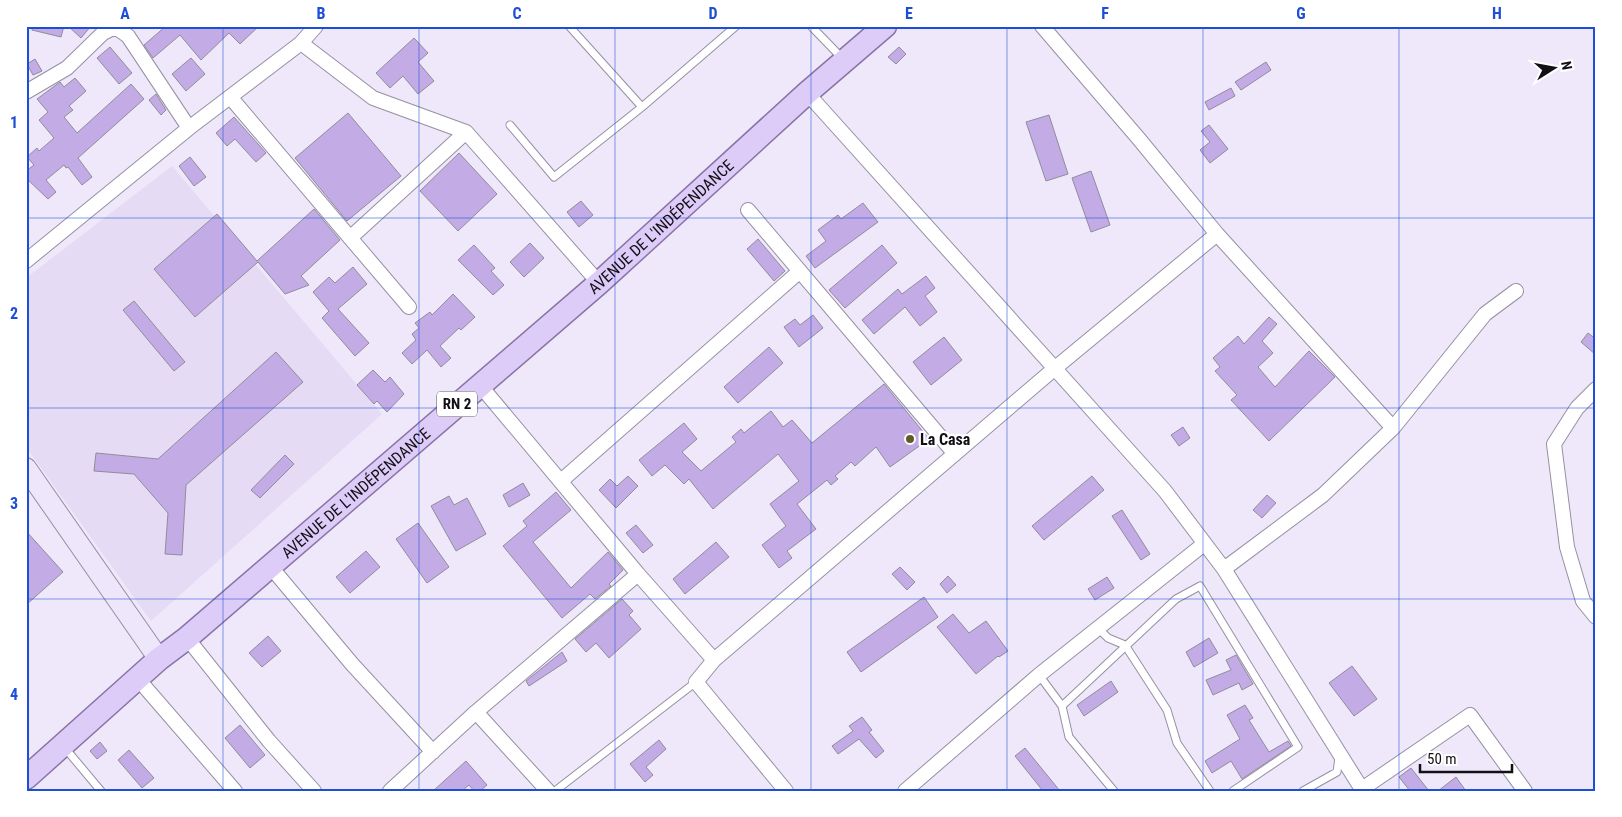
<svg xmlns="http://www.w3.org/2000/svg" width="1622" height="817" viewBox="0 0 1622 817" font-family="'Roboto Condensed',sans-serif">
<style>
.built{fill:#e5dbf4}
.building{fill:#c3ace6;stroke:#918b9b}
.lines{fill:none;stroke-linecap:round;stroke-linejoin:round}
.lane-casing{stroke:#9690a1;stroke-width:9}
.street-casing{stroke:#9690a1;stroke-width:16}
.secondary-casing{stroke:#9690a1;stroke-width:22}
.primary-casing{stroke:#8874a5;stroke-width:25}
.lane{stroke:#fff;stroke-width:7}
.street{stroke:#fff;stroke-width:14}
.secondary{stroke:#eee6fb;stroke-width:20}
.primary{stroke:#deccf8;stroke-width:22}
.grid{fill:none;stroke:#1d4ed8;stroke-width:1;stroke-opacity:0.55}
.poi-dot{fill:#615a26;stroke:#fff;stroke-width:2}
.labels{text-anchor:middle;stroke-width:4.5;stroke-linejoin:round;paint-order:stroke}
.shield{fill:#fff;stroke:#59575b;stroke-width:1}
.shield-label{font-size:15px;font-weight:bold;fill:#120f15}
.street-label{font-size:16px;fill:#120f15;stroke:#fff}
.poi-label{font-size:16px;font-weight:bold;fill:#120f15;stroke:#fff;text-anchor:start}
.neatline{fill:none;stroke:#1d4ed8;stroke-width:2}
.grid-label{font-size:16px;text-anchor:middle;font-weight:bold;fill:#1d4ed8}
</style>
<rect width="100%" height="100%" fill="#efe8fb"/>
<path class="built" d="M172 166 382 414 151 621 26 447V278Z"/>
<path class="building" d="M32 26H64L61 37 32 30Z
M68 26H91L81 38Z
M166 26H259L240 44 229 33 201 60 180 35 153 58 144 45Z
M414 38 428 53 418 62 434 81 418 94 403 76 390 88 376 73Z
M110 47 132 73 119 84 97 58Z
M899 47 906 54 896 64 888 57Z
M191 58 205 74 186 91 172 74Z
M35 59 42 71 33 75 27 64Z
M1266 62 1271 70 1241 90 1235 82Z
M75 78 86 91 69 106 73 110 64 117 77 133 131 84 144 99 78 158 92 177 82 185 68 167 66 168 64 165 46 180 56 192 48 199 26 178V171L34 165 27 157 37 148 39 151 54 138 39 120 48 112 37 99 60 82 64 87Z
M1231 88 1235 96 1209 110 1205 102Z
M156 94 166 110 161 115 149 100Z
M348 113 401 176 347 221 295 158Z
M1049 115 1068 174 1046 181 1026 122Z
M234 117 266 153 256 162 235 139 227 146 216 133Z
M1209 125 1228 149 1210 163 1200 150 1210 142 1201 131Z
M459 153 497 194 458 231 420 191Z
M190 157 206 177 194 186 179 166Z
M1091 171 1110 225 1091 232 1072 178Z
M581 201 593 215 579 227 567 212Z
M863 203 878 222 815 268 806 256 826 241 818 230 838 215 841 219Z
M314 209 340 240 301 276 309 285 285 294 258 262 195 317 154 269 217 214 257 261Z
M758 239 785 271 774 281 747 249Z
M530 243 544 258 524 277 510 262Z
M474 245 495 268 491 271 504 285 493 295 458 260Z
M882 245 897 263 845 308 829 290Z
M353 267 367 284 338 309 369 343 355 356 322 318 329 311 313 292 329 277 335 283Z
M926 276 935 288 925 296 937 312 920 326 905 307 874 334 862 320 898 289 902 294Z
M453 294 475 317 461 330 459 328 440 346 451 358 441 367 427 350 412 364 402 353 416 340 412 334 419 328 415 323 430 312 432 315Z
M134 301 185 362 174 371 123 310Z
M813 315 823 328 799 347 784 327 795 319 800 325Z
M1269 317 1277 324 1262 341 1273 353 1258 367 1275 387 1309 351 1335 377 1269 441 1231 400 1237 395 1215 371 1220 367 1213 358 1238 336 1244 344Z
M1588 333 1596 339V355L1581 342Z
M944 337 962 360 931 385 913 362Z
M769 347 783 363 738 403 724 387Z
M276 352 303 382 186 485 182 555 165 554 168 513 134 474 94 471 96 453 158 459Z
M373 370 385 382 390 377 404 394 387 412 377 401 374 404 357 385Z
M884 384 929 439 890 467 876 447 855 466 851 462 835 476 838 479 831 485 827 480 797 504 816 529 787 551 792 558 779 568 762 545 786 526 770 504 799 481 778 454 713 509 689 479 684 484 665 465 652 476 639 460 684 423 697 439 682 452 701 471 736 442 732 437 741 429 744 433 771 411 783 427 792 420 812 443Z
M1183 427 1190 438 1179 446 1171 435Z
M285 455 294 464 260 498 251 490Z
M628 476 638 486 616 508 599 490 610 479 617 486Z
M1092 476 1104 490 1044 540 1032 526Z
M523 483 530 495 509 507 503 495Z
M556 492 571 510 533 542 571 588 608 552 623 570 609 584 611 586 595 599 590 594 562 618 503 546 527 526 523 521Z
M1267 495 1276 503 1262 518 1253 510Z
M449 496 454 505 467 498 486 534 456 551 431 506Z
M1122 510 1150 554 1141 560 1112 516Z
M418 523 449 567 427 583 396 539Z
M636 525 653 545 643 553 626 533Z
M26 531 63 572 26 605Z
M716 542 729 557 685 594 673 579Z
M366 551 380 567 350 593 336 577Z
M900 567 915 582 907 590 892 574Z
M948 576 956 585 947 593 940 584Z
M1107 577 1114 588 1095 600 1088 589Z
M924 597 938 617 861 672 847 652Z
M622 599 633 611 629 615 641 629 609 658 596 643 586 652 575 639Z
M953 614 969 633 986 621 1008 651 999 657 998 656 976 674 937 627Z
M268 636 281 651 262 667 249 653Z
M1209 638 1218 653 1194 667 1186 652Z
M562 652 567 661 529 686 526 681Z
M1236 655 1253 684 1242 690 1239 683 1213 695 1206 680 1231 670 1226 660Z
M1352 666 1377 699 1354 716 1329 683Z
M1111 681 1118 692 1084 716 1077 705Z
M1245 705 1253 718 1249 720 1269 752 1288 741 1291 746 1242 779 1231 761 1212 773 1205 761 1240 739 1227 715Z
M862 717 872 730 869 732 884 751 876 758 859 739 838 754 832 746 853 731 849 726Z
M240 725 265 755 250 768 225 738Z
M659 740 666 749 646 767 653 775 645 782 630 764Z
M100 742 107 751 97 759 90 751Z
M1025 748 1060 791H1043L1015 756Z
M129 750 154 778 142 788 118 760Z
M466 761 487 785 480 791H474L469 785 462 791H433Z
M1411 768 1429 791H1410L1399 777Z
M1456 777 1466 791H1438Z"/>
<g class="lines">
<defs>
<path id="lane" d="M569 26 642 107
M811 26 842 58
M510 125 554 177 642 107 736 26
M1098 628 1108 638 1125 645 1167 710 1177 743 1210 791
M1039 675 1062 706 1069 737 1114 791
M1062 706 1176 599 1200 586 1298 747 1233 791
M65 748 101 791
M555 791 696 682
M1303 791 1337 772 1339 757"/>
<path id="street" d="M1042 26 1139 139 1217 234 1393 428
M301 43 373 98 466 132 599 283
M26 92 67 68 103 33 111 29H118L128 36 189 128
M807 93 1165 491 1224 569 1363 791
M231 98 409 307
M748 210 955 454
M350 238 466 132
M26 261 189 128 301 43 316 26
M479 384 638 574 714 660
M1596 389 1577 408 1554 444 1567 547 1583 601 1596 617
M561 481 800 271
M270 566 352 664 433 752
M1224 569 1323 495 1393 428 1485 314 1516 291
M187 638 269 741 314 791
M138 679 235 791
M476 712 548 791
M1362 789 1470 715 1525 791
M390 791 476 712 638 574
M786 791 696 682 714 660 1054 369 1217 234
M905 791 1039 675 1204 544"/>
<path id="secondary" d="M26 468 159 659"/>
<g id="primary">
<path id="s1" d="M26 778 159 659 187 638 599 283 807 93 885 26"/>
</g>
</defs>
<use href="#lane" class="lane-casing"/>
<use href="#street" class="street-casing"/>
<use href="#secondary" class="secondary-casing"/>
<use href="#primary" class="primary-casing"/>
<use href="#lane" class="lane"/>
<use href="#street" class="street"/>
<use href="#secondary" class="secondary"/>
<use href="#primary" class="primary"/>
</g>
<path class="grid" d="M223 26V791M419 26V791M615 26V791M811 26V791M1007 26V791M1203 26V791M1399 26V791M26 218H1596M26 408H1596M26 599H1596"/>
<circle class="poi-dot" cx="910" cy="439" r="5"/>
<g class="labels">
<rect class="shield" x="437" y="391.5" width="40" height="25" rx="4"/>
<g class="shield-label">
<text x="457" y="409">RN 2</text>
</g>
<g class="street-label">
<text dy="6" stroke="none"><textPath href="#s1" startOffset="841">AVENUE DE L'INDÉPENDANCE</textPath></text>
<text dy="6" stroke="none"><textPath href="#s1" startOffset="436">AVENUE DE L'INDÉPENDANCE</textPath></text>
</g>
<g class="poi-label">
<text x="920" y="445">La Casa</text>
</g>
</g>
<rect width="1622" height="817" fill="none" stroke="#ffffff" stroke-width="55"/>
<g transform="translate(1554 68) rotate(79)" stroke="#ffffff" stroke-width="4" paint-order="stroke">
<path d="M0-4L9 19L0 12L-9 19Z" fill="#120f15"/>
<text y="-8" font-size="14" font-weight="bold" text-anchor="middle" fill="#120f15">N</text>
</g>
<path d="M1420 764v8h92v-8" fill="none" stroke="#120f15" stroke-width="2.5"/>
<text x="1427" y="764" font-size="15" fill="#120f15" stroke="#ffffff" stroke-width="4" paint-order="stroke">50 m</text>
<rect x="28" y="28" width="1566" height="762" class="neatline"/>
<g class="grid-label">
<text x="125" y="19">A</text>
<text x="321" y="19">B</text>
<text x="517" y="19">C</text>
<text x="713" y="19">D</text>
<text x="909" y="19">E</text>
<text x="1105" y="19">F</text>
<text x="1301" y="19">G</text>
<text x="1497" y="19">H</text>
<text x="14" y="128">1</text>
<text x="14" y="319">2</text>
<text x="14" y="509">3</text>
<text x="14" y="700">4</text>
</g>
</svg>
